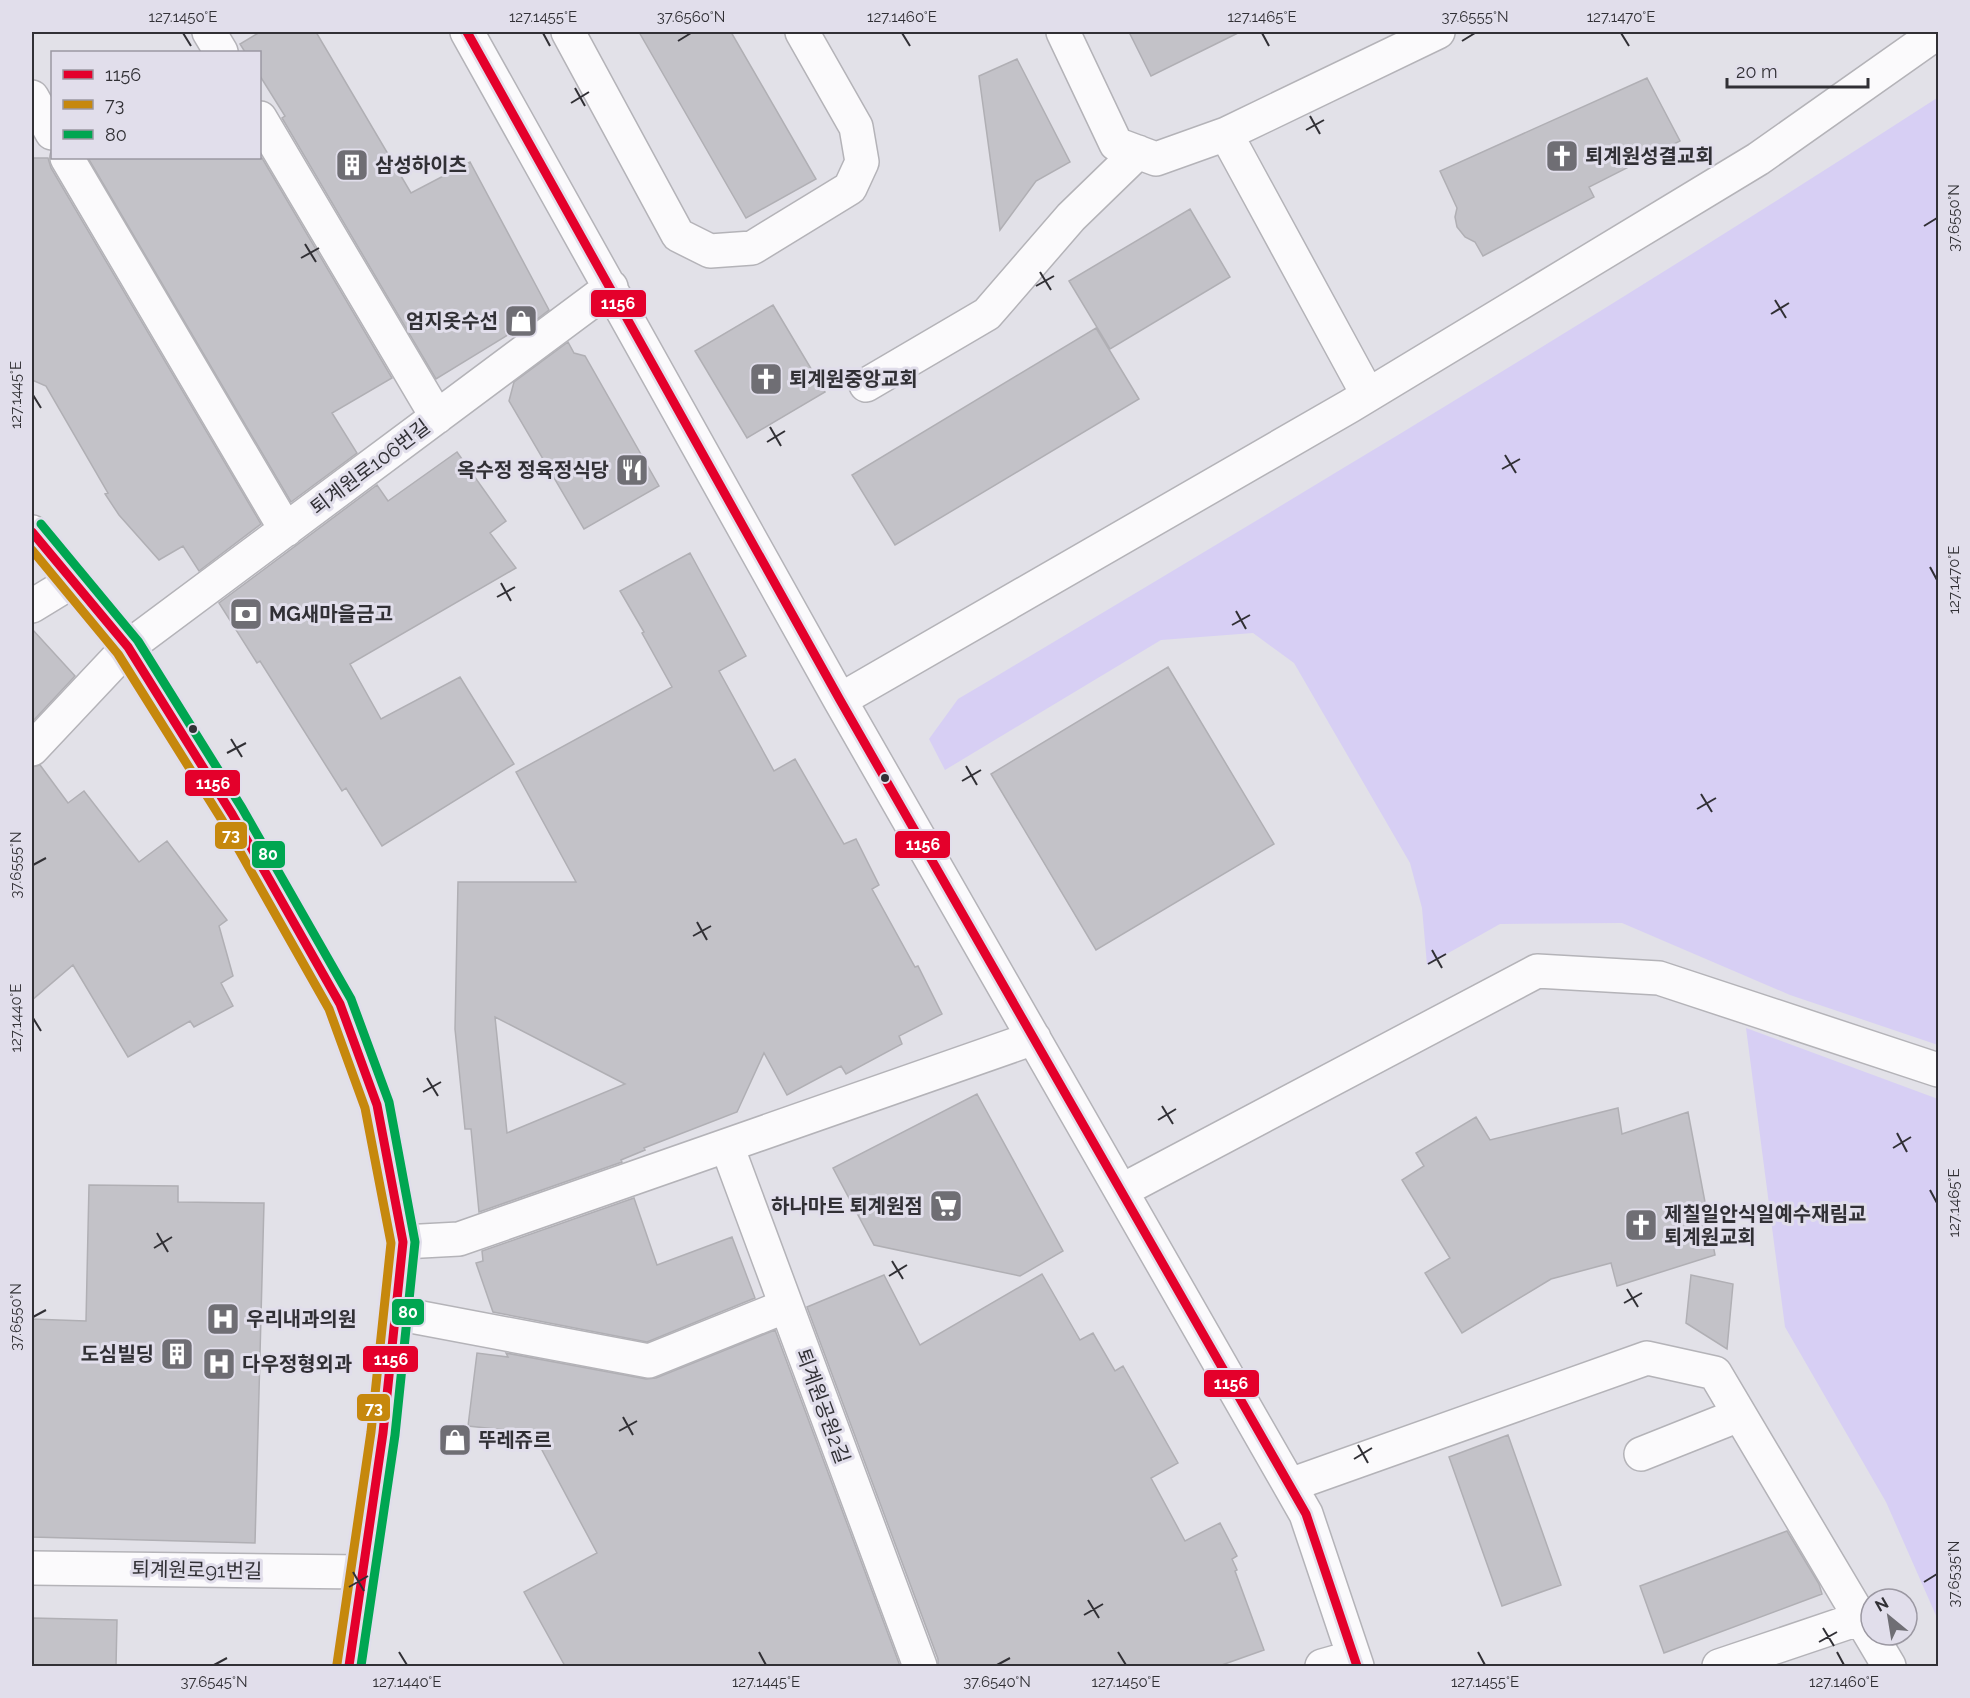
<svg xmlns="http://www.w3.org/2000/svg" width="1970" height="1698" viewBox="0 0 1970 1698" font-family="Raleway,'Noto Sans KR',sans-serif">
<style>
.green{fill:#d7cff4}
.building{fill:#c3c2c8;stroke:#b0afb4;stroke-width:1.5;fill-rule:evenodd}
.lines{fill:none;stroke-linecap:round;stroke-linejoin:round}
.minor-casing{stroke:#b4b3b8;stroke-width:36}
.minor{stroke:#fbfafc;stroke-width:33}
.bus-1-casing{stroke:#e1deeb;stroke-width:14}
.bus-2-casing{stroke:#e1deeb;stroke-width:14}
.bus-3-casing{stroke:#e1deeb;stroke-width:14}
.bus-1{stroke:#e4002b;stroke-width:9}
.bus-2{stroke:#c6880d;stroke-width:9}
.bus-3{stroke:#00a651;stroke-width:9}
.ticks{fill:none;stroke:#313035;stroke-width:2}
.bus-dot{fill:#313035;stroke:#e1deeb;stroke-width:2}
.labels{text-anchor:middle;stroke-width:6;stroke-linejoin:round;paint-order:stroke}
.poi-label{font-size:20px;font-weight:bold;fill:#313035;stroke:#e1deeb;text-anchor:start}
.street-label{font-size:20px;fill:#313035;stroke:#e1deeb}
.line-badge{stroke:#e1deeb;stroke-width:2}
.badge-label{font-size:16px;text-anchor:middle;font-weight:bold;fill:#fff}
.neatline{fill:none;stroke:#313035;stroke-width:2}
.ticks-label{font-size:15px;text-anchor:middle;fill:#313035}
</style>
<rect width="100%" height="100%" fill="#e2e1e8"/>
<path class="green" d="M1937 98 1938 1045 1790 995 1622 923 1500 924 1427 965 1422 908 1410 863 1294 663 1253 633 1161 640 945 770 929 739 958 699C1287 503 1616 306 1937 98Z
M1746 1028 1938 1099V1620L1886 1502 1785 1327Z"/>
<path class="building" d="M260 32H316L411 193 470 162 549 310 532 323V320L436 379 282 118 285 116 260 76V52H245L240 44Z
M639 32H731L816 179 746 218Z
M1129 32H1240L1151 76Z
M1017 59 1070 162 1036 181 1000 230 979 76Z
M1647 78 1680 141 1589 187 1594 197 1483 256 1475 242 1465 237 1457 227 1455 217 1457 208 1440 171Z
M32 158H48L51 168 261 524 199 571 183 546 159 560 119 515 105 494 108 493 46 386 32 380Z
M88 158H262L392 378 332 413 357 453 291 502Z
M1190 209 1230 277 1110 349 1069 281Z
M773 305 825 392 747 438 695 351Z
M1096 328 1139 399 895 545 852 475Z
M568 342 574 353 585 356 659 486 584 529 509 401 514 382Z
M457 452 506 521 490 533 516 568 350 664 381 719 460 677 514 764 382 846 346 788 342 791 260 661 257 663 219 603 377 485 388 501Z
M690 553 746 656 719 671 774 771 795 759 844 844 856 839 879 885 872 889 915 967 918 966 942 1014 899 1036 902 1044 846 1074 841 1066 787 1095 764 1053 737 1112 644 1148 645 1150 621 1160 622 1162 479 1212 471 1129H465L455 1029 458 882H576L516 772 672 687 642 633 644 632 620 591ZM495 1017 625 1084 507 1133Z
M32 629 75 676 32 722Z
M1168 667 1274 844 1096 950 991 774Z
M40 765 68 803 84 791 139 862 167 841 227 920 219 926 233 976 221 983 233 1006 194 1027 190 1021 128 1057 73 965 32 1000V767Z
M977 1094 1063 1251 1020 1276 874 1245 833 1168Z
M1618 1108 1622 1134 1688 1112 1715 1255 1617 1286 1611 1263 1551 1279 1462 1333 1425 1273 1450 1258 1402 1180 1424 1166 1416 1153 1476 1117 1490 1140Z
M89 1185 178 1186V1202L264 1203 255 1543 32 1537V1319L86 1321Z
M634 1198 657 1265 732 1237 755 1298 647 1342 493 1312 476 1263 483 1261 482 1251Z
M1042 1274 1080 1340 1093 1333 1115 1371 1123 1366 1178 1463 1151 1478 1185 1541 1220 1523 1237 1556 1232 1559 1237 1570 1235 1571 1264 1650 1219 1666H938V1659L807 1307 884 1275 920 1345Z
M1691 1275 1733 1284 1727 1349 1686 1323Z
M775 1330 900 1666H565L524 1592 597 1553 542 1450 544 1434 468 1426 477 1353 508 1357 506 1353 646 1379 656 1378Z
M1508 1435 1561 1585 1502 1606 1449 1457Z
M1787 1531 1819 1584 1822 1594 1664 1653 1640 1586Z
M32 1618 117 1620 116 1666H32Z"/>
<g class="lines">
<defs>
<path id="minor" d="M209 32 221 52
M467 32 840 700 1306 1514 1357 1666
M568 32 678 235 710 251 752 248 850 188 862 162 856 127 802 32
M1063 32 1116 144 1156 159 1226 134 1368 395
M32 97 52 133
M260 118 437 417
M1226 134 1438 32
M67 158 286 530
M866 385 987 314 1071 217 1138 152
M32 532 128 647 232 814 340 1004 377 1105 403 1242 383 1433 349 1666
M32 606 73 581
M840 700 1350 406 1758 159 1938 32
M32 749 128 647 611 287
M727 1146 920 1666
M1121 1191 1537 971 1659 978 1938 1070
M403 1242 459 1239 1034 1038
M395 1313 649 1361 786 1306
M1641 1454 1739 1415
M1290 1485 1647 1358 1715 1373 1889 1666
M32 1568 362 1572
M1322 1666 1354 1657
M1719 1666 1861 1618"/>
</defs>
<use href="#minor" class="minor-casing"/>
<use href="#minor" class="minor"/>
<defs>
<path id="bus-1" d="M467 32 840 700 1306 1514 1357 1666
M32 532 128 647 232 814 340 1004 377 1105 403 1242 383 1433 349 1666"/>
<path id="bus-2" d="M32 550 118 654 222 820 329 1009 365 1108 391 1243 371 1432 337 1664"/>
<path id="bus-3" d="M41 524 138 641 242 808 351 999 389 1102 415 1242 395 1435 361 1666"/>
</defs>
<use href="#bus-1" class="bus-1-casing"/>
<use href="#bus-2" class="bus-2-casing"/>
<use href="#bus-3" class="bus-3-casing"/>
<use href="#bus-1" class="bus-1"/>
<use href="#bus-2" class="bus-2"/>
<use href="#bus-3" class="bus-3"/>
</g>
<path class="ticks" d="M183 33 191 46M543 33 550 46M902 33 910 46M1262 33 1269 46M1621 33 1629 46M678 41 691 33M1462 41 1475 33M575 88 585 106M571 103 589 92M1310 116 1320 134M1306 130 1324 120M1924 226 1937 218M305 244 316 262M301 258 319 248M1040 272 1051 290M1036 286 1054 276M1775 300 1786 318M1771 314 1789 303M33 395 41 408M770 427 781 446M767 442 785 431M1505 455 1516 473M1502 469 1520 459M1930 567 1937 580M501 583 511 601M497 597 515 587M1236 611 1246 629M1232 625 1250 615M231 739 242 757M227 753 246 743M966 766 977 785M962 781 981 770M1701 794 1712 812M1697 809 1716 798M33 865 46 858M697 922 707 940M693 936 711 926M1432 950 1442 968M1428 964 1446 954M33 1018 41 1031M427 1078 438 1096M423 1092 441 1082M1162 1106 1173 1124M1158 1120 1176 1109M1897 1133 1907 1152M1893 1148 1911 1137M1930 1190 1937 1203M157 1233 168 1252M154 1248 172 1237M892 1261 903 1279M889 1276 907 1265M1627 1289 1638 1307M1624 1303 1642 1293M33 1317 46 1310M623 1417 633 1435M619 1431 637 1421M1358 1445 1368 1463M1354 1459 1372 1448M353 1572 364 1591M1924 1582 1937 1574M349 1587 368 1576M1088 1600 1099 1618M1084 1615 1103 1604M1823 1628 1834 1646M1819 1642 1837 1632M399 1652 407 1665M759 1652 766 1665M1118 1652 1126 1665M1478 1652 1485 1665M1837 1652 1844 1665M214 1665 227 1658M997 1665 1010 1658"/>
<defs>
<symbol id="church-square" viewBox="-11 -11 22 22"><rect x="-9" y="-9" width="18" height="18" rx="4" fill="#6f6e74" stroke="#e1deeb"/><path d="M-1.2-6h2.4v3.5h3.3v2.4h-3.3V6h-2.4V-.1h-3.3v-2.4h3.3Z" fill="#fff"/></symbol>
<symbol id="building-square" viewBox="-11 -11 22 22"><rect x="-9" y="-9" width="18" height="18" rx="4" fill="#6f6e74" stroke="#e1deeb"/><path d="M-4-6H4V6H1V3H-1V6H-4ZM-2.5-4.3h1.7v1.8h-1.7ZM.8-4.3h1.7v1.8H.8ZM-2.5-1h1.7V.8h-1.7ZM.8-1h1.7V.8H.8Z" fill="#fff"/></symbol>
<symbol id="shop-square" viewBox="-11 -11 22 22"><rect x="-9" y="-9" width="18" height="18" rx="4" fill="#6f6e74" stroke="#e1deeb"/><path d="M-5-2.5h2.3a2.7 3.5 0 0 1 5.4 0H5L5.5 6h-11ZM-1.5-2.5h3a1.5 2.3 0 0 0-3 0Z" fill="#fff"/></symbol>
<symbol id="restaurant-square" viewBox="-11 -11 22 22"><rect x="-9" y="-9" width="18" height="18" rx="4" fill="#6f6e74" stroke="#e1deeb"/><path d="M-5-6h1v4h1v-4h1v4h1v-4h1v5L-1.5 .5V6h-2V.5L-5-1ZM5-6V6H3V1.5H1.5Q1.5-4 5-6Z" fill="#fff"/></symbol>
<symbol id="bank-square" viewBox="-11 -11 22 22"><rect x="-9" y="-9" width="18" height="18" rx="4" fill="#6f6e74" stroke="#e1deeb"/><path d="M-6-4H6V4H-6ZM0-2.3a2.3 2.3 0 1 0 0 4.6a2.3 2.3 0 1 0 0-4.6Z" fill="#fff"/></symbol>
<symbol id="supermarket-square" viewBox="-11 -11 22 22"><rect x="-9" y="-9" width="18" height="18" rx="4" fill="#6f6e74" stroke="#e1deeb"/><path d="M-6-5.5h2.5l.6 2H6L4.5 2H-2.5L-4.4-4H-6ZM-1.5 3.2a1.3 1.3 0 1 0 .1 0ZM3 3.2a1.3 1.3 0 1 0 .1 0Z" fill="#fff"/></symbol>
<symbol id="hospital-square" viewBox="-11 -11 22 22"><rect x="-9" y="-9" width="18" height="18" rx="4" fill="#6f6e74" stroke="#e1deeb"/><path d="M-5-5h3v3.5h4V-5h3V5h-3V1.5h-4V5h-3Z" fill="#fff"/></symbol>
</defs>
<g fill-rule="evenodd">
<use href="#church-square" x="1543" y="137" width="38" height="38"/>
<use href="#building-square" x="333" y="146" width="38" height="38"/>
<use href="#shop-square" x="502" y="302" width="38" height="38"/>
<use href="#church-square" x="747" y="360" width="38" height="38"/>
<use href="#restaurant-square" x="613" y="451" width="38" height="38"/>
<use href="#bank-square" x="227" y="595" width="38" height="38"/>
<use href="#supermarket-square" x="927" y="1187" width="38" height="38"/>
<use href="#church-square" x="1622" y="1206" width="38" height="38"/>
<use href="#hospital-square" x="204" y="1300" width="38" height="38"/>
<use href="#building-square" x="158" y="1335" width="38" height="38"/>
<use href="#hospital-square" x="200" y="1345" width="38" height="38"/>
<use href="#shop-square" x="436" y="1421" width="38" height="38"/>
</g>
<g class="bus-dot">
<circle cx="193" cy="729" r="5"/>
<circle cx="885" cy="778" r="5"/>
</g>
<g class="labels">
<g class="poi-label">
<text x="1585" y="163">퇴계원성결교회</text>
<text x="375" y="172">삼성하이츠</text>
<text x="498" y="328" text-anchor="end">엄지옷수선</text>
<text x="789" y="386">퇴계원중앙교회</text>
<text x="609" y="477" text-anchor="end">옥수정 정육정식당</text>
<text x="269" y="621">MG새마을금고</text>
<text x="923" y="1213" text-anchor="end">하나마트 퇴계원점</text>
<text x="1664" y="1221">제칠일안식일예수재림교<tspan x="1664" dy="23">퇴계원교회</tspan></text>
<text x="246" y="1326">우리내과의원</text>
<text x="154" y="1361" text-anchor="end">도심빌딩</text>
<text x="242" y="1371">다우정형외과</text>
<text x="478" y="1447">뚜레쥬르</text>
</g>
<g class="street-label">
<text transform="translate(370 467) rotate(-37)" y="7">퇴계원로106번길</text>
<text transform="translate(823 1406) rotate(70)" y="7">퇴계원공원2길</text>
<text transform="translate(197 1570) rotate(1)" y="7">퇴계원로91번길</text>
</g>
</g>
<g class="line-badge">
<rect x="590" y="289" width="57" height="29" rx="6" fill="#e4002b"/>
<rect x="184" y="769" width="57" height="28" rx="6" fill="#e4002b"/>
<rect x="214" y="821" width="34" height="29" rx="6" fill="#c6880d"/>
<rect x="894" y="830" width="57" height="29" rx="6" fill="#e4002b"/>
<rect x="251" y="840" width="35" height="29" rx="6" fill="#00a651"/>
<rect x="391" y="1298" width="34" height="28" rx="6" fill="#00a651"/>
<rect x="362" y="1345" width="57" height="28" rx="6" fill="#e4002b"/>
<rect x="1203" y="1369" width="57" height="29" rx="6" fill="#e4002b"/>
<rect x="356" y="1393" width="35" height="29" rx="6" fill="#c6880d"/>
</g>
<g class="badge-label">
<text x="618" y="309">1156</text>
<text x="213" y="789">1156</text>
<text x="231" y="841">73</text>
<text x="923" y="850">1156</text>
<text x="268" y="860">80</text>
<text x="408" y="1318">80</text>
<text x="391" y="1365">1156</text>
<text x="1231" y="1389">1156</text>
<text x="374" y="1414">73</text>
</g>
<rect width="1970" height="1698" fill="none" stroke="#e1deeb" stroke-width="66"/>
<rect x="51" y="51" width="210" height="108" fill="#e1deeb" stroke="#9b98a2" stroke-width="1.5"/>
<rect x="63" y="70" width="30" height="9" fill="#e4002b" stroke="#9b98a2" stroke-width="1.5"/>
<text x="105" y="81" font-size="18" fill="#313035">1156</text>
<rect x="63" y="100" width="30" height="9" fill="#c6880d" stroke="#9b98a2" stroke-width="1.5"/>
<text x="105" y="111" font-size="18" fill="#313035">73</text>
<rect x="63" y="130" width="30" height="9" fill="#00a651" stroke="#9b98a2" stroke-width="1.5"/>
<text x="105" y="141" font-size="18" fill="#313035">80</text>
<g transform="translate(1889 1617) rotate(330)"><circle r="28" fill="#e1deeb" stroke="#9b98a2" stroke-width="1.5"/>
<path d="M0-4.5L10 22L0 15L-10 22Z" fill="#6f6e74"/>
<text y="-9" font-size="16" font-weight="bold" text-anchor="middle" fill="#313035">N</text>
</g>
<path d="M1727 78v9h141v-9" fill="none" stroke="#313035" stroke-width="3"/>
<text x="1736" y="78" font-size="18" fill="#313035" stroke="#e1deeb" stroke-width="4.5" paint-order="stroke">20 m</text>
<rect x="33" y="33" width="1904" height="1632" class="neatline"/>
<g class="ticks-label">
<text x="183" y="22">127.1450°E</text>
<text x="543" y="22">127.1455°E</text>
<text x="691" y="22">37.6560°N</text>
<text x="902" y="22">127.1460°E</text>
<text x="1262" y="22">127.1465°E</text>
<text x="1475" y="22">37.6555°N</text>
<text x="1621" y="22">127.1470°E</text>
<text transform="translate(1954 218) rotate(-90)" y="5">37.6550°N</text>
<text transform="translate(16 395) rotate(-90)" y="5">127.1445°E</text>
<text transform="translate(1954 580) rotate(-90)" y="5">127.1470°E</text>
<text transform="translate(16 865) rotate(-90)" y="5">37.6555°N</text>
<text transform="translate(16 1018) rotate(-90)" y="5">127.1440°E</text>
<text transform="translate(1954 1203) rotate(-90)" y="5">127.1465°E</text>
<text transform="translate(16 1317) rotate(-90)" y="5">37.6550°N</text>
<text transform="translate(1954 1574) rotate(-90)" y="5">37.6535°N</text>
<text x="214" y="1687">37.6545°N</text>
<text x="407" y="1687">127.1440°E</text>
<text x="766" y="1687">127.1445°E</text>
<text x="997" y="1687">37.6540°N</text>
<text x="1126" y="1687">127.1450°E</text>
<text x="1485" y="1687">127.1455°E</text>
<text x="1844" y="1687">127.1460°E</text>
</g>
</svg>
